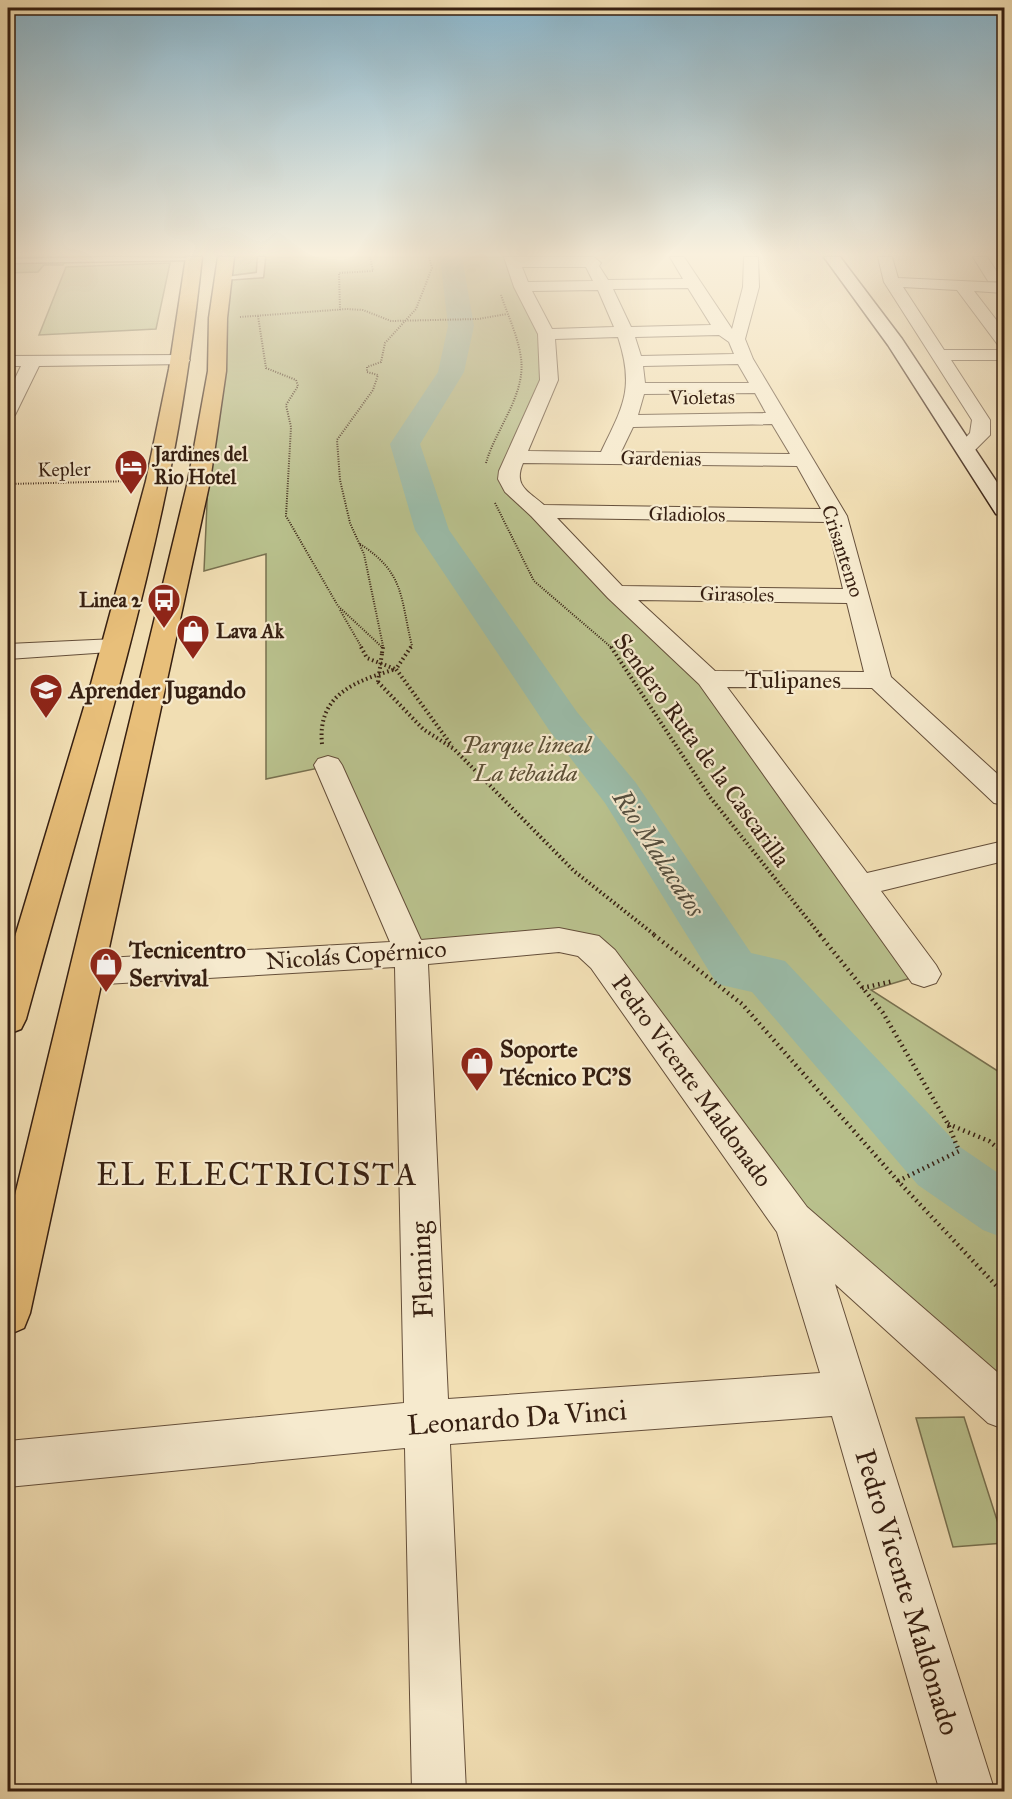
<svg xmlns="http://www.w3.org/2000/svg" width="1012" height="1799" viewBox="0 0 1012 1799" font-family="'IM FELL Great Primer',serif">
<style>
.green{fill:#b9c18d;stroke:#78704f;stroke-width:1.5}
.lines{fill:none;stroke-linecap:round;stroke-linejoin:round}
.river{fill:#9bbca9;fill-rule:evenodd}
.service-casing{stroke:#654f3a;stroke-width:3}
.minor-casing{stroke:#654f3a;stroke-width:2}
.secondary-casing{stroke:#361f11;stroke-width:3}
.primary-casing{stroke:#361f11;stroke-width:3}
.path-far2{stroke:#361f11;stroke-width:2;stroke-dasharray:1 1.5;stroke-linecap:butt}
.path-far1{stroke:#361f11;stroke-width:4;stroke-dasharray:1.5 3;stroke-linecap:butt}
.path{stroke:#361f11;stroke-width:4.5;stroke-dasharray:1.5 4;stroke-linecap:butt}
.service{fill:#f6eace;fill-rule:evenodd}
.minor{fill:#f6eace;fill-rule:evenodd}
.secondary{fill:#f6eace;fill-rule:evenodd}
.primary{fill:#e8bf7a;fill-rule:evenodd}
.path-bridge{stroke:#361f11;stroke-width:4;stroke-dasharray:1.5 3;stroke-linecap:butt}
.labels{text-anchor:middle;stroke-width:4.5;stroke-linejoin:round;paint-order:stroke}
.far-street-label{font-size:20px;fill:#361f11;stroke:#f6eace}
.far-poi-label{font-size:20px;font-weight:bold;fill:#361f11;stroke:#f6eace;text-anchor:start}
.street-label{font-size:24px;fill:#361f11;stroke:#f6eace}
.poi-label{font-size:24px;font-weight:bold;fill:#361f11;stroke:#f6eace;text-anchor:start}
.park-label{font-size:24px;font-style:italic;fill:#5d5036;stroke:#f6eace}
.water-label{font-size:26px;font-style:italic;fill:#544e3f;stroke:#f6eace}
.near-street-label{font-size:28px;fill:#361f11;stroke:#f6eace}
.near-neighbourhood-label{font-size:32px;letter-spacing:1.5px;fill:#361f11;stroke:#f6eace}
</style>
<rect width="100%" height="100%" fill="#f1deb3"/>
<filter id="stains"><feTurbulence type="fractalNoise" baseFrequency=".00333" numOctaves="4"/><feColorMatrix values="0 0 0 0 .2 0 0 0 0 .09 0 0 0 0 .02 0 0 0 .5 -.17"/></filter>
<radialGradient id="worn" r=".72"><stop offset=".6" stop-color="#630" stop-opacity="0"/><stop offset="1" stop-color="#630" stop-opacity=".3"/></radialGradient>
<path class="green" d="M8 257H66L63 265H44L38 272 8 273Z
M226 257H511L546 334 549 380 508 479 708 679 924 974 871 990 1004 1075V1382L793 1221 587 945 411 953 328 766 266 779V554L204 571 211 413Z
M170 263 156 329 39 335 66 267Z
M964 1417 1004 1542V1543L953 1547 916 1418Z"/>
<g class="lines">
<path class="river" d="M440 257H462L474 326 464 372 420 444 449 530 577 712 636 783 751 953 785 961 960 1147 1004 1177V1238L983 1230 918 1185 752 992 717 984 605 803 549 730 415 530 390 444 438 372 448 326Z"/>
<defs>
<path id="service" d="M110 257 197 258 194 260 8 263V259Z
M258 257H265L263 277 222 280 218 278 257 273Z"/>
<path id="minor" d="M504 257H594L601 263 599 266 608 280 683 279 670 257H684L732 329 743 287 744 257H758L759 287 745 339 753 359 847 516 891 677 1004 780V805L994 803 872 688 727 687 867 873 1004 841V861L881 891 936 965 941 974 936 983 924 987 912 983 699 684 608 598 531 516 505 492 498 479 499 471 540 380 538 334 514 287ZM522 267H586L593 281 528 282ZM688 288 711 325 631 327 613 289ZM598 290 614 327 552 329 532 291ZM719 335 729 342 734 354 641 356 635 337ZM618 337C635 389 623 406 601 452L528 451 558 380 555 339ZM738 364 749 383H645L643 366ZM755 393 766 413 638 415 644 394ZM772 424 790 454 621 452 633 427ZM523 463 797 466 821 509 544 505C528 491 513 486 523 463ZM557 518 827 522 843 589 622 586ZM638 600 847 603 864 672 715 671Z
M878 257H892L898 278 1004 283V293L974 291 1004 330V346L998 345 957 290 903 287 944 350H1004V360H951L990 420V435L973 452 966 454 956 448 970 433 972 420 884 282Z
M973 257H987L1001 278 998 281H988Z
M181 355 190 360 187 364 39 366 17 411 15 415 8 416V393L21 366H8V356Z
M115 639 124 641 127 646 124 651 8 659V644Z
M328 756 338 759 342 765 421 940 559 928 599 936 615 950 807 1207 1004 1378V1429L988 1423 835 1284 995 1792H940L832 1416 450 1444 466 1792H412L405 1448 8 1487V1441L404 1403 395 967 88 985 76 981 71 972 76 963 88 959 390 942 314 765 318 759ZM559 952 578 956 591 968 777 1232 820 1373 448 1399 428 964Z"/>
<path id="secondary" d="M824 257H840L902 339 1004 493V516L996 514 888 345Z"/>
<path id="primary" d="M186 257H202C195 322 186 387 174 451 137 643 77 831 26 1019L21 1029 8 1034V960L91 684 146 481 169 369Z
M218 257H234L227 318 226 371 210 481 30 1313 24 1328 8 1335V1224L188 481 208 371 209 318Z"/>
</defs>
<use href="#service" class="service-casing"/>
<use href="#minor" class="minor-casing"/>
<use href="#secondary" class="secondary-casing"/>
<use href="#primary" class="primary-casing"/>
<path class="path-far2" d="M340 310 339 273 373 271 370 257
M258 316 266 368 296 380 298 386 286 405 291 427 286 516 338 606 383 648
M240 317 347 309 363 310 391 321 478 319 507 314
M486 463C496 428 526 395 521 358 518 336 508 316 501 295
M8 484 133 481
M495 503 534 581 612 648
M360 544C405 573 400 597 412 646L410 648
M340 610 362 648
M383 646 364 554 350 523 340 480 337 440 373 390 378 375 367 372V367L381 362 385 343 416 309 432 268 429 257"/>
<path class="path-far1" d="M361 647 367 658 395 669
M411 647 396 669 452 746
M611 647 710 797 821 936
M382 653 383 647
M378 682 423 729 454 749 574 871 656 936
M322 744C317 694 356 681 396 669"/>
<path class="path" d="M654 935 742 1004 898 1181 1004 1294
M820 935 883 1013 948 1124 959 1151 898 1181
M862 988 894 981
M948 1124 989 1141 1004 1153"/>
<use href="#service" class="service"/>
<use href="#minor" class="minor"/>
<use href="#secondary" class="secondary"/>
<use href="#primary" class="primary"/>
<path class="path-bridge" d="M378 682 382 653"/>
</g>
<linearGradient id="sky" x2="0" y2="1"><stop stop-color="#89b7cf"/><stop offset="0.5" stop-color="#f9f0dd"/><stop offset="1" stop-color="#f9f0dd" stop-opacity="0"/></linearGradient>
<rect width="1012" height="509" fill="url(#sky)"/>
<defs>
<symbol id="hotel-pin" viewBox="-11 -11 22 30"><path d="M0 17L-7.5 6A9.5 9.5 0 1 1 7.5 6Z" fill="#8f2418" stroke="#f6eace"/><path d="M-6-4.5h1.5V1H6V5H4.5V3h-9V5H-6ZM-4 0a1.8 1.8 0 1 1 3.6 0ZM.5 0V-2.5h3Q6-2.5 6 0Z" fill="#fff"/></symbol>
<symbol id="bus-pin" viewBox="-11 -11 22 30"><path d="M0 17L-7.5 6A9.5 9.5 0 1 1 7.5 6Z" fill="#8f2418" stroke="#f6eace"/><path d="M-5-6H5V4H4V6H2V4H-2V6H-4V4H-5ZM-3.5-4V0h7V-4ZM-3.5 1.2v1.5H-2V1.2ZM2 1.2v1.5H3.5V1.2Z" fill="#fff"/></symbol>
<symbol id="shop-pin" viewBox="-11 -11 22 30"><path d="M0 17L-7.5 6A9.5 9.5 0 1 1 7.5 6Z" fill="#8f2418" stroke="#f6eace"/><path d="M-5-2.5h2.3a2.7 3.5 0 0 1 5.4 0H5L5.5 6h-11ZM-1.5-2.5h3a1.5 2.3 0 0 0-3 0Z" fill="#fff"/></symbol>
<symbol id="school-pin" viewBox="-11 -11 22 30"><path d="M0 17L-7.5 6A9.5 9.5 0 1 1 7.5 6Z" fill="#8f2418" stroke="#f6eace"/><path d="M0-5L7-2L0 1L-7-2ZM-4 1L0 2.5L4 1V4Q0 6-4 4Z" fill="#fff"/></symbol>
</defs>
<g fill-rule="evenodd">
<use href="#hotel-pin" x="112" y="447" width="38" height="52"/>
<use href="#bus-pin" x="145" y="581" width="38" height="52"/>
<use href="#shop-pin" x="174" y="612" width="38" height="52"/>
<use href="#school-pin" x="27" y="671" width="38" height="52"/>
<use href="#shop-pin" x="87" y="945" width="38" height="52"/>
<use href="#shop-pin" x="458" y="1044" width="38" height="52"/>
</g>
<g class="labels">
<g class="far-street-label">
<text transform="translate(702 397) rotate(-1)" y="7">Violetas</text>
<text transform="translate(661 458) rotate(1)" y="7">Gardenias</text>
<text transform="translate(64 469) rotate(-1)" y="7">Kepler</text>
<text transform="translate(687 514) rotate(1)" y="7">Gladiolos</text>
<text transform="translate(843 551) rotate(72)" y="7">Crisantemo</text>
<text transform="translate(737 594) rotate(1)" y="7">Girasoles</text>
</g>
<g class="far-poi-label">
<text x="154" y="461">Jardines del<tspan x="154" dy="23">Rio Hotel</tspan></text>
<text x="141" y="607" text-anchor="end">Linea 2</text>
<text x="216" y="638">Lava Ak</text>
</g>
<g class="street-label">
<text x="793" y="688">Tulipanes</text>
<text transform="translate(702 750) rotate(54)" y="8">Sendero Ruta de la Cascarilla</text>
<text transform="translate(356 955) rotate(-4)" y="8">Nicolás Copérnico</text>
<text transform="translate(692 1081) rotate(54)" y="8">Pedro Vicente Maldonado</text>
</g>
<g class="poi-label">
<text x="69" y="698">Aprender Jugando</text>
<text x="129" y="958">Tecnicentro<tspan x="129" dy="28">Servival</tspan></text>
<text x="500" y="1057">Soporte<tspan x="500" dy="28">Técnico PC'S</tspan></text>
</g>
<g class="park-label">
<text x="526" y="753">Parque lineal<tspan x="526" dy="28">La tebaida</tspan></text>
</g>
<g class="water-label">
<text transform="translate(659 853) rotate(57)" y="9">Rio Malacatos</text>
</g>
<g class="near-street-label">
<text transform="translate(421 1270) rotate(-92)" y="10">Fleming</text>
<text transform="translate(517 1417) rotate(-4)" y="10">Leonardo Da Vinci</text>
<text transform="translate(908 1592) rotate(73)" y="10">Pedro Vicente Maldonado</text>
</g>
<g class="near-neighbourhood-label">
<text x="257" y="1185">EL ELECTRICISTA</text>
</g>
</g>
<rect width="1012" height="1799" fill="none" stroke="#f1deb3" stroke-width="30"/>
<rect x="9" y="9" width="994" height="1781" fill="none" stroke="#361f11" stroke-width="3"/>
<rect x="15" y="15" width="982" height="1769" fill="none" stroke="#361f11" stroke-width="1.5"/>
<rect width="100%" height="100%" filter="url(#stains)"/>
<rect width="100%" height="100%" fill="url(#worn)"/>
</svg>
